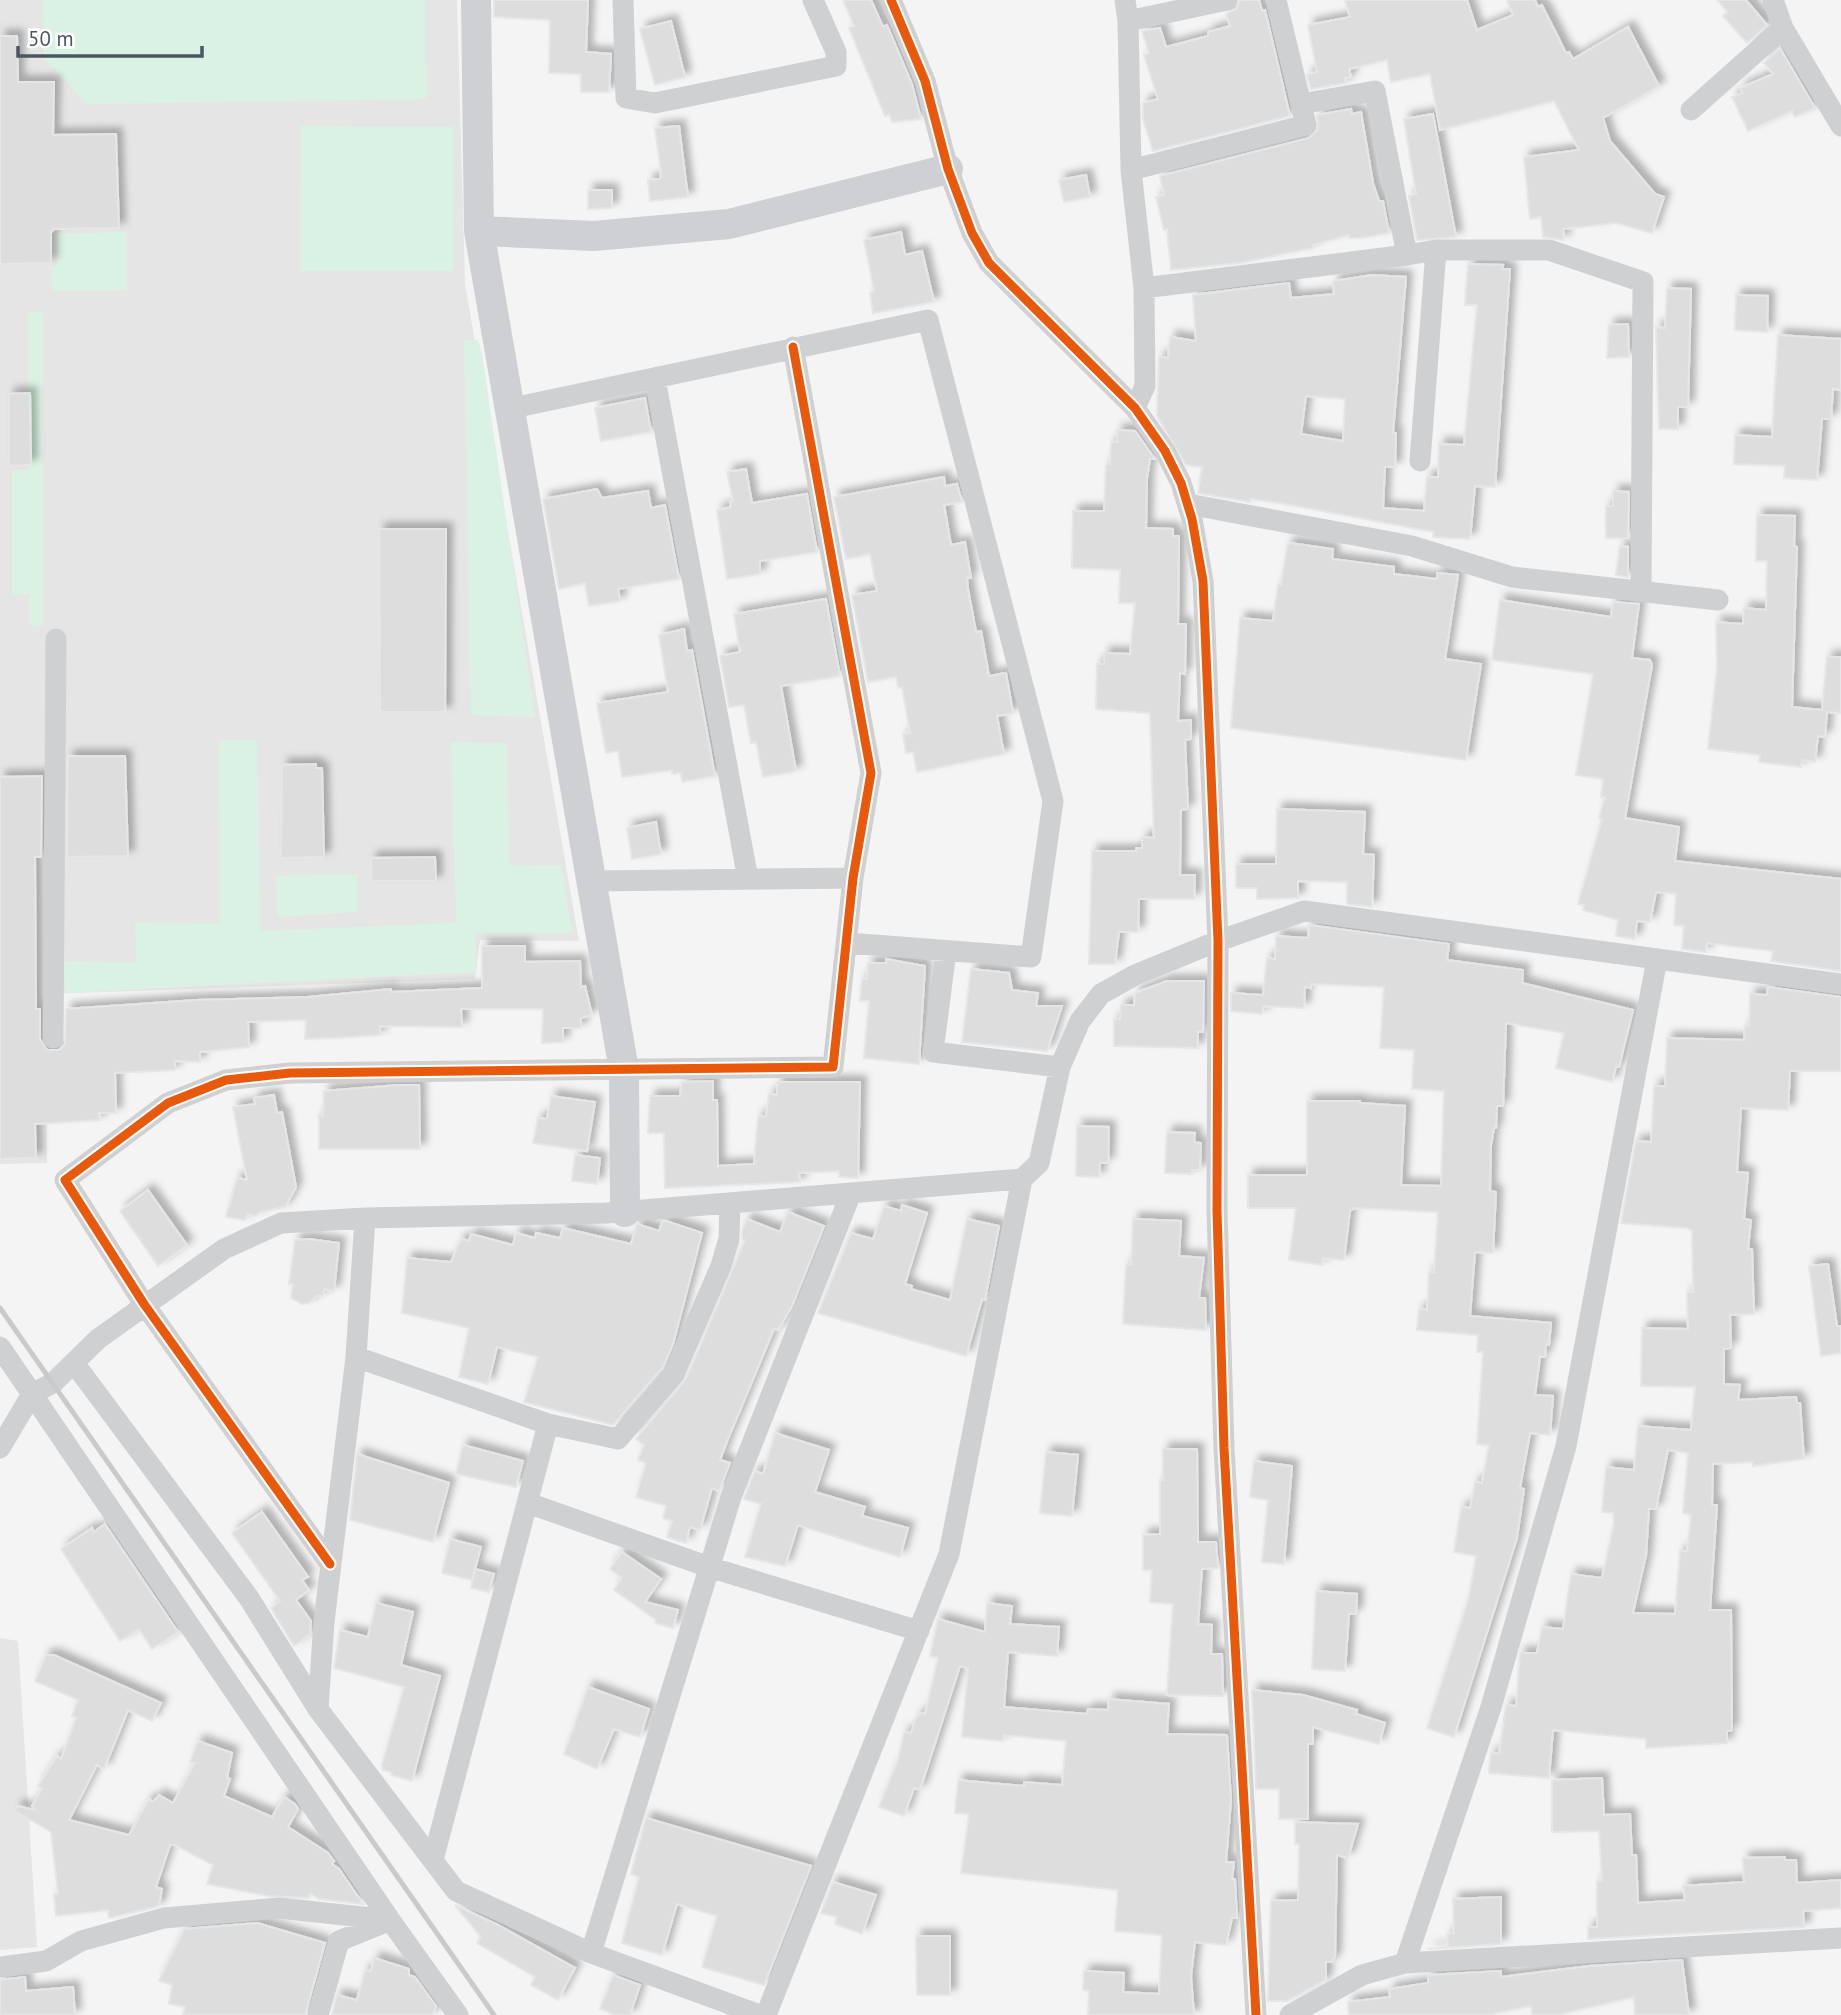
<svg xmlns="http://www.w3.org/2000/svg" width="1841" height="2015" viewBox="0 0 1841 2015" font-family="'PT Sans',sans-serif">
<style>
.education{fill:#e6e5e6}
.green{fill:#d9f2e3}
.building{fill:#ddddde;stroke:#e5e6e7;stroke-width:2;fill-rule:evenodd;filter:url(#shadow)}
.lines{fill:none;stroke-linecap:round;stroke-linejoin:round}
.street{stroke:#ced0d2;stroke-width:21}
.secondary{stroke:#ced0d4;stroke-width:30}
.rail{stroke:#c9cacc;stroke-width:5}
.cycleway-casing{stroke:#fff;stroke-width:13}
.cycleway{stroke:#e8590c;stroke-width:9}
</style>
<defs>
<filter id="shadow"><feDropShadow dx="6" dy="-6" stdDeviation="3.5" flood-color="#0004"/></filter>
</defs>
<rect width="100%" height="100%" fill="#f4f4f4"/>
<path class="education" d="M0 0H457L465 284 579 941 480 940 475 979 46 994 47 1163 0 1164Z
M0 1638 18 1641 37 1947 0 1950Z"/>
<path class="green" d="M43 0H425L426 99 87 104 44 58Z
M301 126 454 127 453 271H300Z
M127 232V290L52 291 51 268 58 264 57 234Z
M28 312H42L43 626H30L29 594H12V471L29 470Z
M464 340H478L482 354 535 717 471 715Z
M219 740H257L260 931 456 923 451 742 506 743 510 866 561 865 572 933H475L477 972 65 993 64 961 136 963 135 923 220 924Z
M357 874V912L278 917 276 876Z"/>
<path class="building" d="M494 0H588L586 52 611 54 609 92H581V74L549 73 550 20 494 17Z
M843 0H871L883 27 887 25 912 84 921 119 892 122 889 114 885 116 849 28 854 26Z
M1240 0H1259L1262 11 1265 10 1290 116 1153 151 1143 119V103L1158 99 1144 55 1149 53 1142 31 1160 28 1166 47 1208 36V32L1230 26 1226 14 1236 9Z
M1345 0H1467L1477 30 1513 15 1507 0H1535L1538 7 1542 5 1566 53 1569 52 1573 59 1628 27 1659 86 1603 118 1610 141 1655 194 1664 197 1652 233 1616 223 1563 229 1564 240 1543 237 1541 217 1530 219 1524 157 1579 150 1554 101 1440 130 1430 74 1391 82 1387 60 1349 69 1351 77 1345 78 1346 83 1311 89 1307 75 1317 72 1308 25 1350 17Z
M1717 0H1746L1767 25 1747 43 1723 16 1728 12Z
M671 21 685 77 655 85 640 29Z
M0 36H17L18 82H54L53 135 116 134 119 228 54 229 51 233V263L0 264Z
M1780 48 1815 108 1795 117 1792 111 1748 131 1732 97 1743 93 1740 88 1773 74 1764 63Z
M1351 109 1352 114 1361 112 1373 183 1379 201H1383L1389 233 1361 238H1349V235L1313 245V248L1239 263 1171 270 1167 229 1164 230 1156 197 1164 195 1160 176 1309 138 1318 129 1317 115Z
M1433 114 1456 237 1417 240 1409 196 1416 194 1404 119Z
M679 126 688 197 650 201 648 180 660 179 661 174 655 128Z
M1086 175 1090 197 1064 202 1059 180Z
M588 190H612V208L588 209Z
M901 232 905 255 922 251 934 302 873 313 870 293 874 291 864 240Z
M1468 264 1503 265 1502 269H1510L1495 487 1475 486 1470 539 1433 537 1434 532 1280 503 1250 499V502L1198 493 1202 467 1186 465 1157 416 1159 357 1168 358 1170 337 1196 341 1193 295 1289 283 1291 298 1334 294 1333 281 1372 275 1406 277 1393 433H1396L1395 467H1385L1383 508 1424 511 1427 477H1438L1439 444 1464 445 1477 305H1465ZM1306 396 1345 399 1343 441 1301 434Z
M1667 288 1691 289 1688 407H1678V429H1659L1656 327 1665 328Z
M1736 295 1768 296 1767 332 1735 330Z
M1628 324 1629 357 1607 358 1609 325Z
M1778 335 1841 339V390L1833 389 1831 419H1822L1817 480 1784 478 1785 466 1734 464 1735 435 1772 437Z
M30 393 31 465 9 466V394Z
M645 398 651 432 601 441 595 408Z
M1117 430 1135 431 1155 459H1150L1147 478 1146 528 1173 529V536H1179L1178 624H1186L1185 674 1180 673 1178 721 1191 720V739L1185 740 1188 809 1181 810 1180 875H1195L1194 899H1139L1138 932H1119L1115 964H1089L1092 851H1136V848H1142V837L1154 838 1150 713 1096 709 1097 664H1104V653L1130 654 1135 603H1119L1120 570 1072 568 1073 511H1104L1106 464H1110L1111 442H1117Z
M746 469 752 503 807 494 817 552 760 561V574L727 579 717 510 731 507 730 502 733 501 727 472Z
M944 477 945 486 957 484 962 502 944 505 951 545 965 542 971 578H967L968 589 976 632 981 631 989 676 1006 673 1013 713 997 716 1004 754 917 772 913 752 906 753 903 734 910 733 902 687 898 688 896 677 868 682 852 595 877 591 870 554 846 559 834 497Z
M597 489 602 498 648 491 651 508 665 505 679 579 618 589 620 601 589 606 585 583 559 589 543 499Z
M1613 491 1629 492 1628 538H1606V506H1613Z
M1757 515 1795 516 1794 546 1797 547 1792 707 1822 710 1827 657H1841V713L1827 712 1825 737 1818 736 1815 762 1802 760 1801 767 1759 762 1760 755 1708 749 1717 668 1716 622 1743 624 1744 608 1766 610 1767 561H1756Z
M379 529H446L445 712H380Z
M1290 543 1333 549 1332 559 1394 567V574L1437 579V573L1458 575 1445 659 1481 664 1466 760 1231 728 1240 618 1273 621 1278 585H1281L1287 546Z
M1620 546 1628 547V577L1616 575Z
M826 599 840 676 781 686 796 771 763 777 756 742 751 743 744 705 729 707 720 656 740 652 734 614Z
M1500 600 1611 617 1613 602 1639 604 1632 658 1650 660 1652 665 1625 818 1679 827 1675 861 1841 879V971L1771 961 1773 951 1707 943 1706 952 1682 949 1684 926 1674 925 1676 894 1656 892 1650 922 1637 921 1635 939 1616 936 1618 920 1583 910 1584 905 1578 904 1602 819 1599 818 1605 797H1601L1603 779 1576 775 1593 674 1492 660Z
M684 629 687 651 692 650 715 776 682 782 681 773 672 774V770L622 777 618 751 606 753 597 703 668 692 659 635Z
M68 756H125L128 856 67 857Z
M316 764V768H322L324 857 281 858 282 765Z
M42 776 41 857H35L36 1009H40V1039L47 1050H59L65 1044 66 1009 197 1000 308 997 391 989V992L482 988V946H525V962L580 961 581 987 585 986 592 1015 581 1018V1028H563V1042L542 1043 543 1009H461L462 1027 380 1026V1035L335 1038 305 1039 306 1020 248 1022 249 1047 200 1052V1062L175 1061V1070L115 1073 116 1113H99L100 1120 35 1124 36 1158 0 1159V777Z
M1277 809 1365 812 1363 854 1374 855 1372 907 1347 904V882L1298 881V898L1257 899V888H1236V864H1276Z
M656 822 661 854 632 859 627 828Z
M435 857 436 881H371V858Z
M1309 925 1449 944 1447 960 1523 970 1522 983 1633 1010 1619 1067H1616L1612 1082 1556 1068 1564 1033 1506 1023 1503 1106H1497L1496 1128H1494L1491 1145 1490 1191 1496 1192 1493 1253 1475 1252 1470 1316 1551 1323 1549 1345 1546 1344 1545 1357H1540L1535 1395 1553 1396 1550 1435 1530 1433 1529 1439 1520 1488 1524 1489 1517 1538 1454 1737 1427 1728 1469 1597 1476 1556 1454 1552 1461 1507 1470 1508 1475 1482 1482 1483 1489 1445 1477 1444 1483 1352H1477L1478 1335 1417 1330 1419 1309 1427 1310 1429 1272H1434L1438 1212 1355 1208 1350 1211 1344 1260 1323 1258 1322 1265 1289 1260 1296 1208H1248V1175H1307V1101H1360V1103L1405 1106 1401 1185 1441 1186 1444 1091 1412 1089 1414 1050 1380 1048 1384 987 1311 984V988L1305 987 1304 1008 1263 1006 1262 1014 1231 1011V993L1263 995 1267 958 1275 959 1276 936 1308 938Z
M886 959 925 966 919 1064 864 1058 869 1001H860L862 979H867L868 963H886Z
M971 969 1009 973 1012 990 1038 993 1036 1006H1062L1047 1051 962 1042Z
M1167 981H1204L1203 1032H1198V1048L1114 1046V1019H1120L1121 1005H1134L1135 993Z
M1768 987 1841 997V1071H1790L1788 1110 1741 1108 1737 1172 1748 1173 1744 1219 1751 1220 1748 1249H1752L1754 1314 1730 1315 1731 1348 1724 1349V1384L1740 1385 1738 1400 1796 1397 1797 1403H1800L1804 1459 1753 1466V1462L1713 1464 1712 1505H1717L1710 1610H1731L1732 1730 1727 1731V1743L1646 1748V1739L1553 1730 1549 1778 1489 1773 1491 1753 1499 1754 1506 1705 1516 1706 1520 1653H1537L1542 1627 1563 1629 1571 1574 1602 1578 1614 1523 1613 1513 1602 1512 1606 1467 1634 1470 1638 1426 1691 1430 1695 1387 1641 1386 1642 1328 1688 1329 1687 1292H1693L1692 1231 1687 1228 1621 1223 1636 1141 1651 1142 1654 1086H1665L1667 1038 1744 1040 1745 1026H1749L1750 994 1767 995ZM1668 1450 1688 1453 1683 1513 1691 1515 1687 1551H1680L1675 1614 1633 1613 1646 1555 1649 1509H1656Z
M713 1081V1100H717L718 1166 754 1164 758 1116 766 1117 769 1094 777 1095V1082H860L858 1178 839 1177V1171L799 1173 800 1182 665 1188 664 1133H648L650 1096H680L682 1082Z
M399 1085H419L420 1149H319V1115L323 1116 324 1091Z
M274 1095 277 1113 282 1112 296 1187 285 1207 260 1212 256 1216 248 1214 245 1220 226 1217 237 1178 247 1180 233 1107 255 1104 254 1098Z
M551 1096 595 1102 587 1151 533 1143 538 1118 547 1119Z
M1077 1126 1109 1127 1108 1163H1100L1099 1177 1076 1176Z
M1167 1132 1195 1133 1194 1142 1201 1143 1200 1170H1192V1174L1165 1173Z
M575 1155 600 1158 597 1184 572 1181Z
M148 1190 187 1245 158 1266 120 1211Z
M902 1205 927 1213 905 1284 912 1286 911 1289 950 1300 967 1219 999 1226 985 1300 982 1299 966 1356 818 1313 851 1233 873 1239 884 1206 901 1211Z
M788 1212 824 1226 792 1306 778 1330 774 1329 730 1434 720 1460 730 1463 719 1491 712 1488 700 1530 690 1527 686 1543 667 1537 672 1521 663 1518 666 1506 636 1497 646 1463 638 1460 644 1445 636 1439 686 1379 745 1240 742 1239V1231L747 1219 780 1232Z
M1133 1219 1181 1221 1179 1256 1204 1258 1199 1298H1205L1206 1330 1123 1324 1126 1265H1131Z
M666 1221 702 1233 673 1344 663 1367 613 1425 524 1402 538 1357 497 1347 488 1384 459 1377 469 1328 402 1313 407 1258 451 1262 461 1239 469 1241 471 1234 513 1245 516 1233 535 1238 536 1233 560 1238 563 1228 631 1244 637 1224 659 1231 662 1222Z
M309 1239 339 1243 334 1291 324 1289 323 1296 318 1295 309 1303 302 1304 291 1298 293 1284H289L295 1240Z
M1828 1264 1837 1326H1841V1353L1821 1356 1809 1266Z
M775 1433 829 1450 815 1492 865 1507 862 1516 908 1528 900 1557 798 1525 785 1566 745 1557 761 1504 744 1499 755 1471 763 1474Z
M463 1445 523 1461 516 1487 456 1474Z
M1163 1449H1197L1198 1542H1216L1218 1568 1202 1569 1198 1624 1212 1625 1211 1654H1222L1223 1696 1167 1695 1173 1604 1150 1602 1152 1570H1143V1535L1160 1534V1480H1163Z
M1046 1452 1078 1455 1072 1516 1040 1513Z
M357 1454 449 1483 433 1542 350 1520Z
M1254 1461 1292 1466 1284 1564 1262 1562 1268 1500 1250 1497Z
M262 1512 308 1577 302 1580 309 1590 296 1600 311 1621 310 1634 294 1646 271 1608 280 1601 232 1533Z
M105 1524 178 1632 152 1649 139 1629 120 1641 61 1549 92 1528 94 1532Z
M450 1539 481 1547 472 1580 442 1573Z
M622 1552 661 1579 645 1602 678 1610 673 1628 655 1623 656 1620 614 1590 622 1578 610 1569Z
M475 1569 494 1574 489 1592 471 1588Z
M1316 1591 1357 1594 1356 1614H1349L1345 1671 1312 1669Z
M376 1603 413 1612 401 1665 440 1676 412 1781 391 1775 392 1772 383 1770 382 1765 404 1687 334 1668 340 1630 368 1637Z
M987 1603 1012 1606 1010 1624 1059 1627 1057 1656 1008 1652 1004 1707 1087 1714 1088 1709 1108 1710 1109 1699 1169 1704 1167 1734 1227 1735 1231 1800 1226 1862H1234L1232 1879H1235L1237 1918H1232L1226 1945 1195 1942 1191 1976 1194 2015H1088L1089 1991 1083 1990 1084 1971 1124 1973 1123 1992 1159 1994 1162 1935 1115 1931 1118 1890 961 1873 969 1814 955 1813 958 1780 1024 1786V1782L1062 1785 1066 1741 1004 1735 1003 1741 962 1737 968 1668 960 1666 920 1790 914 1788 904 1816 879 1807 898 1760 904 1732 911 1733 916 1718 921 1713 925 1714 938 1658 930 1656 938 1619 985 1632Z
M46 1655H54L161 1703 152 1721 128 1710 104 1769 97 1765 69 1820 129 1835 149 1799 153 1802 159 1795 173 1803 195 1763 190 1762 198 1741 232 1753 227 1778 230 1779 224 1796 272 1817 284 1797 295 1804 298 1809 288 1827 328 1853 334 1861 332 1864 339 1869 363 1904 319 1899 310 1893 308 1898 268 1896 207 1884 213 1865 175 1845H170L156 1887 162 1889 159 1906 109 1918 108 1910 56 1916 54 1894H58L51 1832 15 1811 17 1806 35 1810 32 1806 42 1789 38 1786 57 1756 61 1759 76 1718 72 1716 78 1700 35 1681Z
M588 1687 649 1709 640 1737 614 1729 597 1769 564 1754Z
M1252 1690 1303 1695 1357 1710 1356 1714 1385 1723 1379 1744 1313 1727V1744H1308V1819H1279V1789H1256Z
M1602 1778 1604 1815 1630 1814 1632 1855H1636L1638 1903 1685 1900 1683 1886 1744 1882 1743 1858 1785 1857V1860H1796L1797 1883 1841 1880V1908L1803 1911 1804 1927 1588 1939V1927H1597V1881H1602L1599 1831 1552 1832V1780Z
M646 1818 811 1866 764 1985 702 1967 717 1916 677 1904 662 1955 622 1943 639 1877 631 1874Z
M1295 1822 1358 1824 1348 1858 1337 1855 1335 1956 1332 1962H1326V1980L1287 2001H1268L1271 1901 1298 1900 1299 1844H1295Z
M833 1882 876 1895 862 1934 835 1924 837 1917 821 1913Z
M1501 1897V1944L1428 1949 1448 1947 1447 1934 1454 1933 1453 1899Z
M455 1905 498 1925 575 1968 558 2000 531 1985 535 1977 477 1943 481 1937Z
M257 1923 325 1943 305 2015H183L185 2007 169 2004 172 1985 159 1981 184 1929Z
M916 1936H950V1995H917Z
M374 1958 409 1969V1975L415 1977 436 2006 432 2015H332L337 1995 357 2000 365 1970 371 1971Z
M1682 1960 1689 2015H1635L1634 1997 1557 2015H1532L1531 2006 1487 2015H1349L1348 2002 1390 1997 1389 1989 1428 1983V1975L1501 1971V1977L1589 1966Z
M613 1975 640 1985 630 2015H616L600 2009Z
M25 1977 26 1991 73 1987 75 2015H0V1980Z"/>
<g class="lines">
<path class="street" d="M623 0 626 98 655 103 836 66V52L813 0
M891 0 925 81 948 169 972 233 989 263 1135 408 1165 451 1181 483 1192 519 1203 581 1218 941 1217 1210 1224 1448 1256 2015
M1125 0 1128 21 1131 170 1144 288 1145 386 1135 408
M1773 0 1783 28 1841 126
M1128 21 1227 0
M1691 110 1783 28
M1131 170 1306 125 1276 0
M1407 255 1436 250H1549L1643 282 1641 591
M1144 288 1407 255 1375 91 1301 104
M655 379 748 879
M508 409 928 320 1053 801 1031 957 848 943
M1420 461 1436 250
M1188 504 1412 546 1512 577 1718 600
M593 881 853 878
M946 951 933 1052 1060 1067
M53 1038 56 639
M365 1218 356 1357 324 1622 318 1709 456 1891 591 1953 760 2015
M0 1347 390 1920 458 2015
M356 1357 548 1424 618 1439 674 1374 721 1266 729 1239 730 1204
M74 1363 249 1598 318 1709
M0 1448 32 1394 53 1383 98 1339 224 1249 281 1223 365 1218 607 1213 1022 1179
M528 1503 709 1567 919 1631
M330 1564 144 1304 65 1180 168 1103 226 1080 290 1073 833 1067 853 878 871 773 793 347
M433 1860 548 1424
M591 1953 731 1497 851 1193
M1405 1963 1491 1707 1566 1446 1657 959
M0 1967 46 1961 81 1941 164 1918 279 1908 390 1920
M318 2015 339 1941 388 1921
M766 2015 949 1554 1022 1179 1039 1163 1060 1067 1080 1021 1101 994 1135 975 1218 941 1304 911 1841 984
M1290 2015 1362 1975 1405 1963 1841 1938"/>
<path class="secondary" d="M476 0 479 231 624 1070 625 1212
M479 231 594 236 729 224 948 169"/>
<path class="rail" d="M0 1308 494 2015"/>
<defs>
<path id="cycleway" d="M891 0 925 81 948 169 972 233 989 263 1135 408 1165 451 1181 483 1192 519 1203 581 1218 941 1217 1210 1224 1448 1256 2015
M330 1564 144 1304 65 1180 168 1103 226 1080 290 1073 833 1067 853 878 871 773 793 347"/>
</defs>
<use href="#cycleway" class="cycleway-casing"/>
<use href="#cycleway" class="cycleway"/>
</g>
<path d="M18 46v10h184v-10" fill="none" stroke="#4a5661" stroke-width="3.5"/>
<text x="28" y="46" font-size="21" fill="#4a5661" stroke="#ffffff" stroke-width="5" paint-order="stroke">50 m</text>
</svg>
